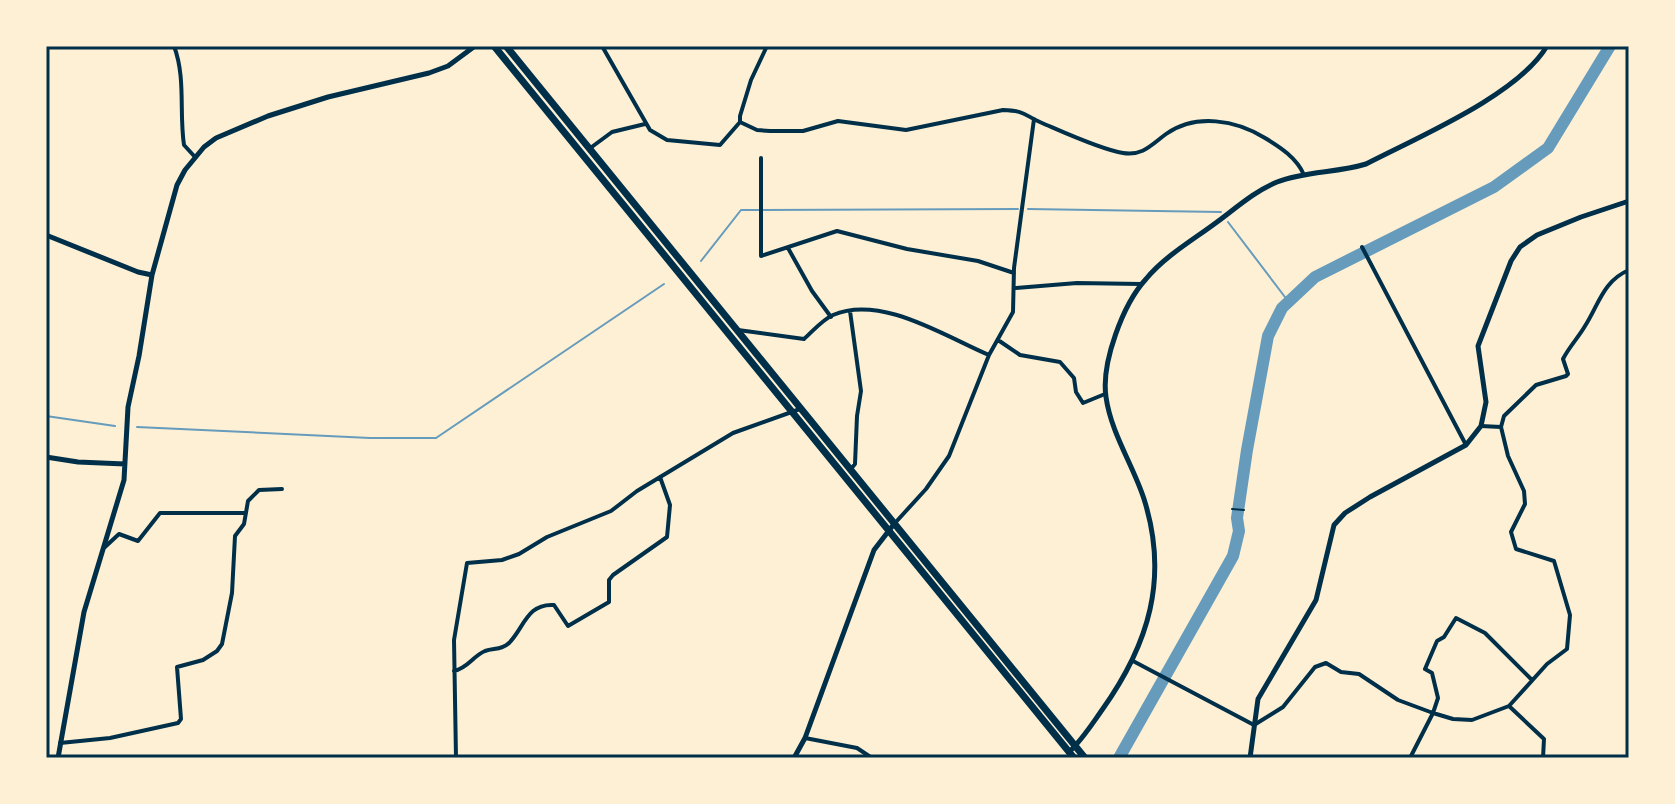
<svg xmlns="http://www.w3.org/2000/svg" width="1675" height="804" viewBox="0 0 1675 804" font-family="'Open Sans',sans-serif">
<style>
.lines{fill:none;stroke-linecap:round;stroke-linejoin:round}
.stream{stroke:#669bbc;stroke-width:2}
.river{stroke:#669bbc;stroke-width:12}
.path{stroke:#003049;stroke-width:2}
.minor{stroke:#003049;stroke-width:4}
.tertiary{stroke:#003049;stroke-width:5}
.trunk{stroke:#003049;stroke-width:7}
.neatline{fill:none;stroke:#003049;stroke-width:3}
</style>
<rect width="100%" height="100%" fill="#fdf0d5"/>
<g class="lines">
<path class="stream" d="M1028 209 1221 212
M1228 222 1288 301
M701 261 741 210 1018 209
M46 416 115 426
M137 427 370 438H436L664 284"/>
<path class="river" d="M1119 758 1233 556 1239 531 1237 518 1247 450 1268 336 1282 308 1315 277 1494 187 1548 148 1610 46"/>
<path class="path" d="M1232 509 1244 510"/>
<path class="minor" d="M174 46C186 78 179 112 184 145L195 157
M602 46 650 130 667 140 720 145 740 122V116L751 80 767 46
M740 122 757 130 770 131H803L838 121 906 130 1003 110C1027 111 1023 115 1042 123 1063 132 1102 150 1123 153 1143 156 1151 145 1166 134 1196 113 1236 120 1265 138 1280 147 1297 158 1304 175
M589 149 612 132 645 124
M761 158V256L837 231 907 249 978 261 1014 273
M1362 247 1466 445
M788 248 812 291 831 317
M1016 288 1077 283 1141 284
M738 330 804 339C813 331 822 320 833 315 881 294 946 337 989 355
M998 340 1020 355 1060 362 1074 378 1076 392 1083 403 1105 394
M1481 426 1501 427
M850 470 855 464 857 416 861 391 850 311
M895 523 926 489 949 456 989 355 1013 312 1014 268 1034 119
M105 547 119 534 138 541 160 513H246
M1133 661 1254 725 1283 707 1315 667 1326 663 1341 672 1359 674 1398 700 1433 713 1453 719 1472 720 1509 706 1547 664 1567 649 1570 615 1554 561 1516 549 1511 532 1525 504 1524 491 1508 456 1501 427 1504 416 1536 385 1566 376 1568 374 1563 359C1569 347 1578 338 1585 326 1599 304 1603 281 1629 270
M454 671C468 668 473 656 485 651 494 648 502 650 509 643 524 628 527 603 554 605L568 626 609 602V580L613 575 667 537 670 505 660 477
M1509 706 1544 739 1543 758
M805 738 857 748 872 758
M60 743 110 738 178 723 181 719 177 667 203 660 217 651 222 644 232 593 235 536 244 524 248 501 259 490 282 489
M456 758 454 640 467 563 502 560 519 554 547 537 611 511 637 491 733 433 800 409
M1410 758 1433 713 1438 698 1432 673 1425 669 1437 641 1444 637 1456 618 1485 633 1532 680"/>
<path class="tertiary" d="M46 235 138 272 152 275
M46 457 78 462 125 464
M1069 752C1082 740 1092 724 1102 710 1149 644 1169 578 1144 499 1133 465 1111 433 1106 397 1101 363 1123 304 1146 279 1165 256 1193 240 1217 222 1236 208 1255 191 1277 182 1305 171 1337 173 1366 164 1418 137 1518 95 1547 46
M58 758 84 612 124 480 128 407 139 356 152 275 177 185 185 170 204 147 216 138 268 116 328 97 429 73 448 66 475 46
M794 758 805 738 874 550 894 524
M1250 758 1258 699 1316 600 1334 525 1345 513 1370 497 1466 445 1481 426 1486 402 1478 346 1511 261 1520 247 1537 235 1581 217 1629 201"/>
<path class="trunk" d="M494 46 1074 758
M506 46 1085 758"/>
</g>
<rect width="1675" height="804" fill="none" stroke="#fdf0d5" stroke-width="96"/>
<rect x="48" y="48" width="1579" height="708" class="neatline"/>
</svg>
